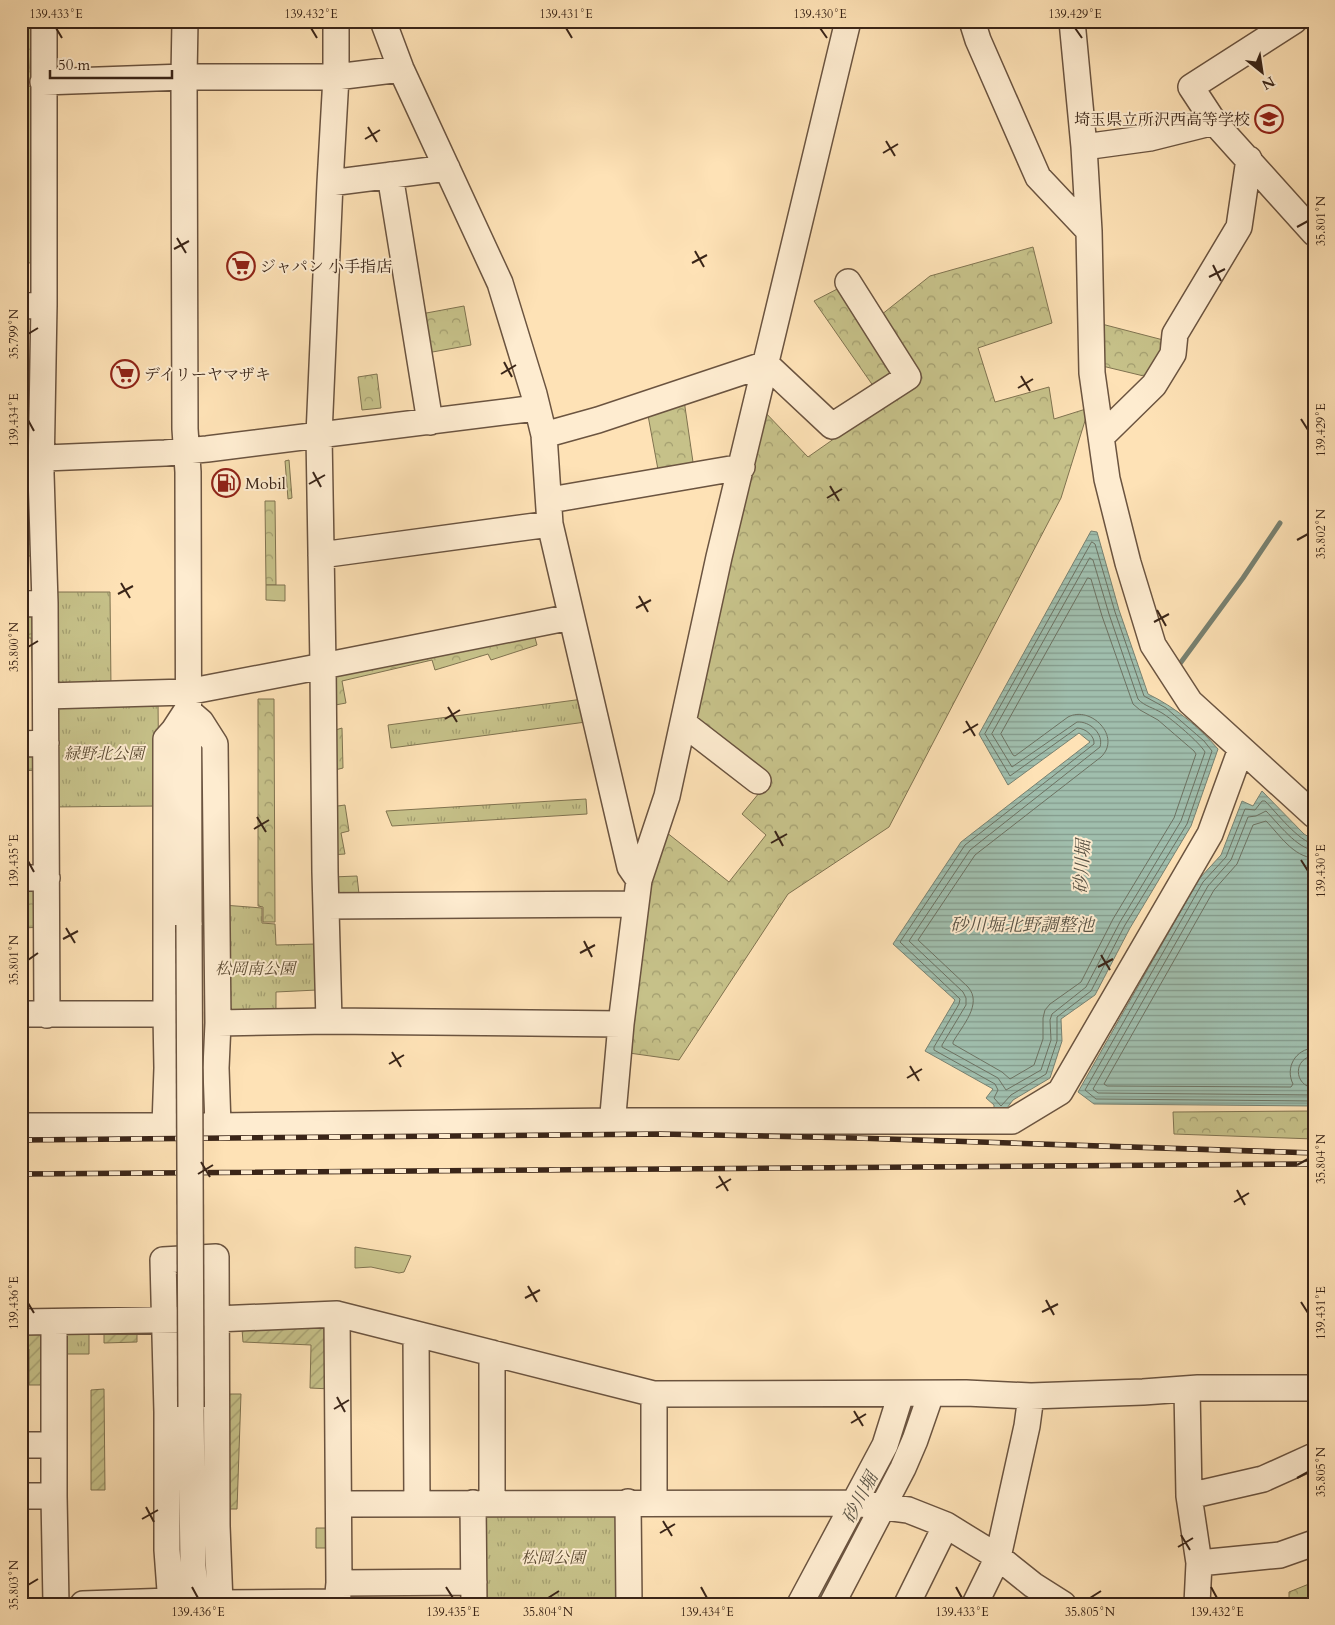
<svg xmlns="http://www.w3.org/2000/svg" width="1335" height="1625" viewBox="0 0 1335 1625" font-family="Cardo,'Noto Serif JP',serif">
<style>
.grass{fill:#c6c189;stroke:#807350}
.forest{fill:url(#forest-crowns);stroke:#807350}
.park{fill:url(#park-tufts);stroke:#807350}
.garden{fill:url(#garden-furrows);stroke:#807350}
.water{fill:url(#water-rules);stroke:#778171}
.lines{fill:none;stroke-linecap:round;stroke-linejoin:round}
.shore{stroke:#6d7262;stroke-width:1}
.stream{stroke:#778171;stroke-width:5}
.minor-casing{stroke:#6b5440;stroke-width:28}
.minor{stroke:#feecd0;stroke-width:25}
.rail-casing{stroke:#3a2518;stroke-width:5.5}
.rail{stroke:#feecd0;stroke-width:4;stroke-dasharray:11;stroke-linecap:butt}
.minor-bridge-casing{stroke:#6b5440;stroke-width:28;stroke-linecap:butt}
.minor-bridge{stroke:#feecd0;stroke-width:25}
.ticks{fill:none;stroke:#3a2518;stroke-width:2}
.labels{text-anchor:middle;stroke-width:4;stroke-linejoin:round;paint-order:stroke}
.poi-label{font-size:16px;fill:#3a2518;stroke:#feecd0;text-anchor:start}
.park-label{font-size:16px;font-style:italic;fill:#5d4c34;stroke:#feecd0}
.water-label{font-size:18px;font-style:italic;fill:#595345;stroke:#feecd0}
.neatline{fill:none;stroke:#3a2518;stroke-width:2}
.ticks-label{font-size:12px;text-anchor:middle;fill:#3a2518}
</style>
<defs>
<pattern id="forest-crowns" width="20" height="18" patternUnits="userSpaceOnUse" patternTransform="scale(1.25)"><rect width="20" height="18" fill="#c6c189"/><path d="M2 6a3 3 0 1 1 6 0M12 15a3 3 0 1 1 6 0" fill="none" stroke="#a29d6f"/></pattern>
<pattern id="park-tufts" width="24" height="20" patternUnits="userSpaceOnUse" patternTransform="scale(1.25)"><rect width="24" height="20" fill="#c6c189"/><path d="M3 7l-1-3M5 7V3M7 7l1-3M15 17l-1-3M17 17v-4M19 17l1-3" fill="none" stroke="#a29d6f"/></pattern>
<pattern id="garden-furrows" width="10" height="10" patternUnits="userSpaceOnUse" patternTransform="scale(1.25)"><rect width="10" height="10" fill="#c6c189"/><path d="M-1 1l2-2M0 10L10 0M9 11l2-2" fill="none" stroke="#a29d6f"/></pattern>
<pattern id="water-rules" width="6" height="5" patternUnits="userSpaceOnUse" patternTransform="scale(1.25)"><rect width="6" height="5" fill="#a0bead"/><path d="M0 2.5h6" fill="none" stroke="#839a8c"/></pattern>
</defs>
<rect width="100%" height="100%" fill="#fee2b6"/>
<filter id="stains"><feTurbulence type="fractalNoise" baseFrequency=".004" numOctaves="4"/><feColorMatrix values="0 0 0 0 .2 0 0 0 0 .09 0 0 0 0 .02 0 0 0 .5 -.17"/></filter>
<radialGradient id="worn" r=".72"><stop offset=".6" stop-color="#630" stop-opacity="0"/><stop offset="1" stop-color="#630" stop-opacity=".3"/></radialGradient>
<path class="grass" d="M355 1247 411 1256 404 1272 399 1273 371 1267 355 1268Z
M316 1528H326L331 1548H316Z"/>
<path class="forest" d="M21 21H32L30 68 32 84 21 78Z
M1033 247 1052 323 978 348 995 402 1049 387 1054 419 1089 408 1061 498 889 827 788 894 679 1060 629 1053 649 880 666 832 729 882 766 835 742 814 768 782 689 719 762 409 808 457 918 380 881 315 930 276Z
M845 285 902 374 876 390 814 301Z
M464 306 471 345 427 353 421 314Z
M1094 322 1171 342 1152 378 1098 365Z
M377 374 381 408 362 410 358 377Z
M684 400 694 469 659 475 647 410Z
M289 460 292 498 288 499 285 461Z
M21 479H36V556H23L21 553Z
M265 501H275L276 585H266Z
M32 614 38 620 33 684 31 638H22L21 615Z
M534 634 537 645 491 660 488 654 435 670 432 660 342 681 346 703 330 706 329 673Z
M258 699H274L275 922H263V907L258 906Z
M342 728 343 768 331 771 329 732Z
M37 751V770L21 771V752Z
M345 805 349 831 341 833 345 854 330 855V807Z
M357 876 359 894H333L332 877Z
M21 886H43L44 927 23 928Z
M1314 1111V1139L1174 1134 1173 1112Z
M1314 1582V1604H1289V1592Z"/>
<path class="park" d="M21 82 33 88 36 259 21 268Z
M266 585H285V601L266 600Z
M54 592H110L111 688 55 689Z
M158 699 159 806 49 807V700Z
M583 699 586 722 391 748 388 725Z
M586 799 587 814 392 826 386 811Z
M223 905 262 908V923L275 924 276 945 316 944 317 990 276 992V1018L224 1017Z
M67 1330H89V1354H61Z
M618 1510 625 1604H482L486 1511Z"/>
<path class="garden" d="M324 1320 331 1389 310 1388 311 1345 243 1342 242 1329Z
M104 1329H137V1342L104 1343Z
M21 1330H41L47 1385H29V1349H21Z
M104 1389 105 1490H91V1390Z
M223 1394H241L237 1509H224Z"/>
<path class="water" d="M1091 531 1097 532 1119 610 1148 694C1175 707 1199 727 1218 749L1191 826 1130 928 1095 995 1061 1019 1062 1041 1050 1078 1013 1100 1004 1112 994 1110V1105L986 1098 993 1089 925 1051 955 1000 893 944 961 842 1090 742 1079 733 1008 785 979 734Z
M1262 791 1304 834 1314 840V1065L1308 1072 1314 1078V1106L1094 1104 1078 1092 1199 879 1221 855 1242 801 1253 806Z
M858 1511 871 1513 824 1604H810Z"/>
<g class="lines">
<path class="shore" d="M1092 542 1095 544 1115 612 1144 696 1166 708 1204 741 1212 751 1187 824 1125 925 1091 991 1057 1017V1041L1046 1074 1011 1095 1001 1106 994 1098 998 1090 995 1084 934 1050V1047L959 1004 960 999 900 942 965 845 1094 744C1095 736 1085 728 1077 728L1010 776 985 734Z
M1090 558 1093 560 1109 614 1138 699C1144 706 1154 708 1162 713 1172 719 1200 743 1205 752L1181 821 1120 922 1086 987 1052 1014 1050 1020 1051 1040 1041 1070 1006 1090 998 1078 942 1047V1045L966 1005V998L963 992 909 941 970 850 1100 747C1104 734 1090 721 1077 722L1012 767 992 734Z
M1088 578 1091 579 1102 616 1133 704 1140 710 1158 720 1194 751 1196 754 1174 818 1113 919 1081 982 1050 1004 1045 1010 1043 1018V1039L1034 1065 1010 1079 1002 1072 953 1044V1042C962 1026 983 1004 968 987L918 940 975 855 1101 757C1122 737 1091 705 1068 717L1015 756 1013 755 1001 734Z
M1314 844C1299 842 1276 812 1265 801H1262L1255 810 1245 809 1226 857 1203 882 1085 1090 1096 1099 1314 1101
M1314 850C1297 849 1278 823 1266 811L1256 816 1248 817 1231 860 1208 886 1093 1089 1098 1093 1314 1095
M1314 858C1293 857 1279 834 1266 821L1253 825 1237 864 1214 890 1104 1084 1107 1086 1291 1087 1293 1084C1285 1068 1295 1049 1314 1048
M1314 1056C1293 1057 1293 1086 1314 1088"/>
<path class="stream" d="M1176 669 1243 578 1280 523"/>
<defs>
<path id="minor" d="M44 21V305L41 474 45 603 47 1015
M185 21 184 77 185 429 188 472 189 925
M336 21V77L330 183 319 435 323 666 571 617
M383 21 401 69 500 283 534 394 544 435 550 524 630 867 639 880 621 1024 613 1114 615 1121
M972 21 978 40 1038 177 1089 231
M1072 21 1084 147 1089 231 1092 373 1107 479 1128 563 1153 645 1190 702 1314 815
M1294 21 1191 87 1214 122 1314 233
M43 82 184 77H336L401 69
M1084 147 1150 138 1214 122
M390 175 430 422
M330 183 447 168
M21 306 44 305
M544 435 598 420 766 364 832 426 908 377 848 282
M1101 437 1154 385 1173 354 1175 334 1239 227 1249 159
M21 459 165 453 207 449 536 408
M550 500 742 467
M321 555 550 524
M21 604 45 603
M46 696 187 692 323 666 325 872 329 1021
M683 723 758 781
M21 744 46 743
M21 878H47
M639 880 667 796 719 557 848 21
M326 906 636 904
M21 1014H166
M218 1023 329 1021 621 1024
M21 1126H218L615 1121H1012L1060 1092 1210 834 1241 749
M165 1126 167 1068 166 1014V739L174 730 187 710 201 722 215 744 218 1023 216 1068 218 1126
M21 1322 216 1319 337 1314 654 1394 966 1393 1031 1396 1143 1392 1198 1388H1314
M54 1322V1496L56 1604
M416 1334 417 1504
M1187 1389 1189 1496 1199 1563 1197 1604
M191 1407 193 1566 196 1604
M21 1445H54
M21 1496H54
M1189 1496 1263 1479 1314 1456
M628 1502 629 1604
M654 1502V1394
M473 1503 474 1604
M492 1503V1353
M339 1504 854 1503 908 1510 946 1525 998 1557 1033 1585 1063 1604
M1199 1563 1280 1555 1314 1543
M339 1583 474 1582
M220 1603 337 1602
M83 1604 170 1601
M171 1604 167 1550V1412L163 1260 216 1257 217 1526 220 1604
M337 1604 339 1583 337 1314
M800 1604 885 1445 901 1394
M832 1604 903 1468 915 1440 931 1394
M907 1604 946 1525
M975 1604 998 1557 1027 1426 1031 1396"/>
</defs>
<use href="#minor" class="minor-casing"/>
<use href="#minor" class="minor"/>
<defs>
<path id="rail" d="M21 1140 660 1134 856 1138 1314 1153
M21 1174 1314 1164"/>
</defs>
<use href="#rail" class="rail-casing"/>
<use href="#rail" class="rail"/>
<defs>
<path id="minor-bridge" d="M189 925 191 1407"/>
</defs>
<use href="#minor-bridge" class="minor-bridge-casing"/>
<use href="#minor-bridge" class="minor-bridge"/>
</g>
<path class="ticks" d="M56 28 62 38M311 28 317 38M566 28 572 38M820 28 827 38M1075 28 1082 38M368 127 377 142M365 139 380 130M886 141 895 156M883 153 898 144M1297 227 1308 221M177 238 186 253M174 249 189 241M695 251 704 267M692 263 707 255M1213 265 1221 281M1209 277 1225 269M28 334 38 328M504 362 512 377M501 374 516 365M1021 376 1030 391M1018 388 1033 379M1301 419 1308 430M28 420 34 431M313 472 321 487M309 484 325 475M830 486 839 501M827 498 842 489M1297 540 1308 534M121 583 130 598M118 594 133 586M639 596 648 612M636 608 651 600M1157 610 1166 626M1154 622 1169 614M28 647 38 641M448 707 457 722M445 719 460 710M966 721 975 736M963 733 978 724M257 817 266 832M254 829 269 820M775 831 783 846M771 843 787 834M1301 860 1308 871M28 861 34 872M66 928 75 943M63 939 78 931M584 941 592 957M580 953 595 945M1101 955 1110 970M28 960 38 953M1098 967 1113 959M392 1052 401 1067M389 1064 404 1055M910 1066 919 1081M907 1078 922 1069M201 1162 210 1177M1297 1165 1308 1159M198 1174 213 1165M719 1176 728 1191M716 1188 731 1179M1237 1190 1245 1205M1234 1202 1249 1193M528 1286 537 1302M525 1298 540 1290M1046 1300 1054 1315M1301 1302 1308 1313M28 1303 34 1313M1042 1312 1058 1304M337 1397 345 1412M334 1409 349 1400M854 1411 863 1426M851 1423 866 1414M1297 1478 1308 1472M146 1507 154 1522M142 1519 158 1510M663 1521 672 1536M660 1533 675 1524M1181 1535 1190 1550M1178 1547 1193 1538M28 1585 38 1579M192 1587 198 1598M446 1587 453 1598M701 1587 707 1598M956 1587 962 1598M1211 1587 1217 1598M548 1598 559 1591M1090 1598 1101 1591"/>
<defs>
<symbol id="school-ring" viewBox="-11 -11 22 22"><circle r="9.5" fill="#feecd0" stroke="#8f2418" stroke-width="1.5"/><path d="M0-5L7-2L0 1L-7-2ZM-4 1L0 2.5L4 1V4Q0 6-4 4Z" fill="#8f2418"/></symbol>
<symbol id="supermarket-ring" viewBox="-11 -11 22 22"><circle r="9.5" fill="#feecd0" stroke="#8f2418" stroke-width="1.5"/><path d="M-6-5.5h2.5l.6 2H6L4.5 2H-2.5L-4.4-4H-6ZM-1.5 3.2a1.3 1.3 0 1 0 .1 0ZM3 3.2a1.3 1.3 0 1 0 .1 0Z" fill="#8f2418"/></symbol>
<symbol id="fuel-ring" viewBox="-11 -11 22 22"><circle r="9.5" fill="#feecd0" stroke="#8f2418" stroke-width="1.5"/><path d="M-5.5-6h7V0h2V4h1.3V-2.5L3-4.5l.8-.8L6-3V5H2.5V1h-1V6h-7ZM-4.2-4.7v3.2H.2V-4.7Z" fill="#8f2418"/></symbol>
</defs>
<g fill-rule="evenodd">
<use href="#school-ring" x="1253" y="103" width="32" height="32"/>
<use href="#supermarket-ring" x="225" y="250" width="32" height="32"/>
<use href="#supermarket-ring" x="109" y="358" width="32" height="32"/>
<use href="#fuel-ring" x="210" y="467" width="32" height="32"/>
</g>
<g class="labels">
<g class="poi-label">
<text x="1250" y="125" text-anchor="end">埼玉県立所沢西高等学校</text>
<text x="260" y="272">ジャパン 小手指店</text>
<text x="144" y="380">デイリーヤマザキ</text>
<text x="245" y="489">Mobil</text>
</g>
<g class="park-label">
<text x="104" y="759">緑野北公園</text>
<text x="255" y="974">松岡南公園</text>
<text x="553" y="1563">松岡公園</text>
</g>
<g class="water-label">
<text transform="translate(1082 867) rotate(-87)" y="6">砂川堀</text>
<text x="1022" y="931">砂川堀北野調整池</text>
<text transform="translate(860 1498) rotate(-62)" y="6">砂川堀</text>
</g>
</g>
<rect width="1335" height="1625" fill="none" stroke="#fee2b6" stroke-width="55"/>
<g transform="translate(1262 72) rotate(150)" stroke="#feecd0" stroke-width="4" paint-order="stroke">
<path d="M0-4L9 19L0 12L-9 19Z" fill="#3a2518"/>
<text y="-8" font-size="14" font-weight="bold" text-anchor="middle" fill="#3a2518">N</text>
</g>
<path d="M50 70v8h122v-8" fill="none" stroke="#3a2518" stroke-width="2.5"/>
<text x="58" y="70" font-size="15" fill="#3a2518" stroke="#feecd0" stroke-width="4" paint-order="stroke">50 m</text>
<rect x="28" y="28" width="1280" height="1570" class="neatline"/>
<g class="ticks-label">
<text x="56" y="18">139.433°E</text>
<text x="311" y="18">139.432°E</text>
<text x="566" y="18">139.431°E</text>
<text x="820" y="18">139.430°E</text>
<text x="1075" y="18">139.429°E</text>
<text transform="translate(1321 221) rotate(-90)" y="4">35.801°N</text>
<text transform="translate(14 334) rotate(-90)" y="4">35.799°N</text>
<text transform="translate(14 420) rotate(-90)" y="4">139.434°E</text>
<text transform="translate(1321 430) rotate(-90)" y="4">139.429°E</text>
<text transform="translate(1321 534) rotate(-90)" y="4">35.802°N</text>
<text transform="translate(14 647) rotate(-90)" y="4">35.800°N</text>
<text transform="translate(14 861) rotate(-90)" y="4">139.435°E</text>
<text transform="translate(1321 871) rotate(-90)" y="4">139.430°E</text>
<text transform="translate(14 960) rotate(-90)" y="4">35.801°N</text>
<text transform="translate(1321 1159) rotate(-90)" y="4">35.804°N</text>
<text transform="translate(14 1303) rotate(-90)" y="4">139.436°E</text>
<text transform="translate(1321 1313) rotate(-90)" y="4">139.431°E</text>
<text transform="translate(1321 1472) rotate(-90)" y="4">35.805°N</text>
<text transform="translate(14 1585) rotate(-90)" y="4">35.803°N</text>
<text x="198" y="1616">139.436°E</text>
<text x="453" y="1616">139.435°E</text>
<text x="548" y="1616">35.804°N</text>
<text x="707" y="1616">139.434°E</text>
<text x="962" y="1616">139.433°E</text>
<text x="1090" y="1616">35.805°N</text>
<text x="1217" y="1616">139.432°E</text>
</g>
<rect width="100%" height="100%" filter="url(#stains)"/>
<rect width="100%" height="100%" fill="url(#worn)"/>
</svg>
